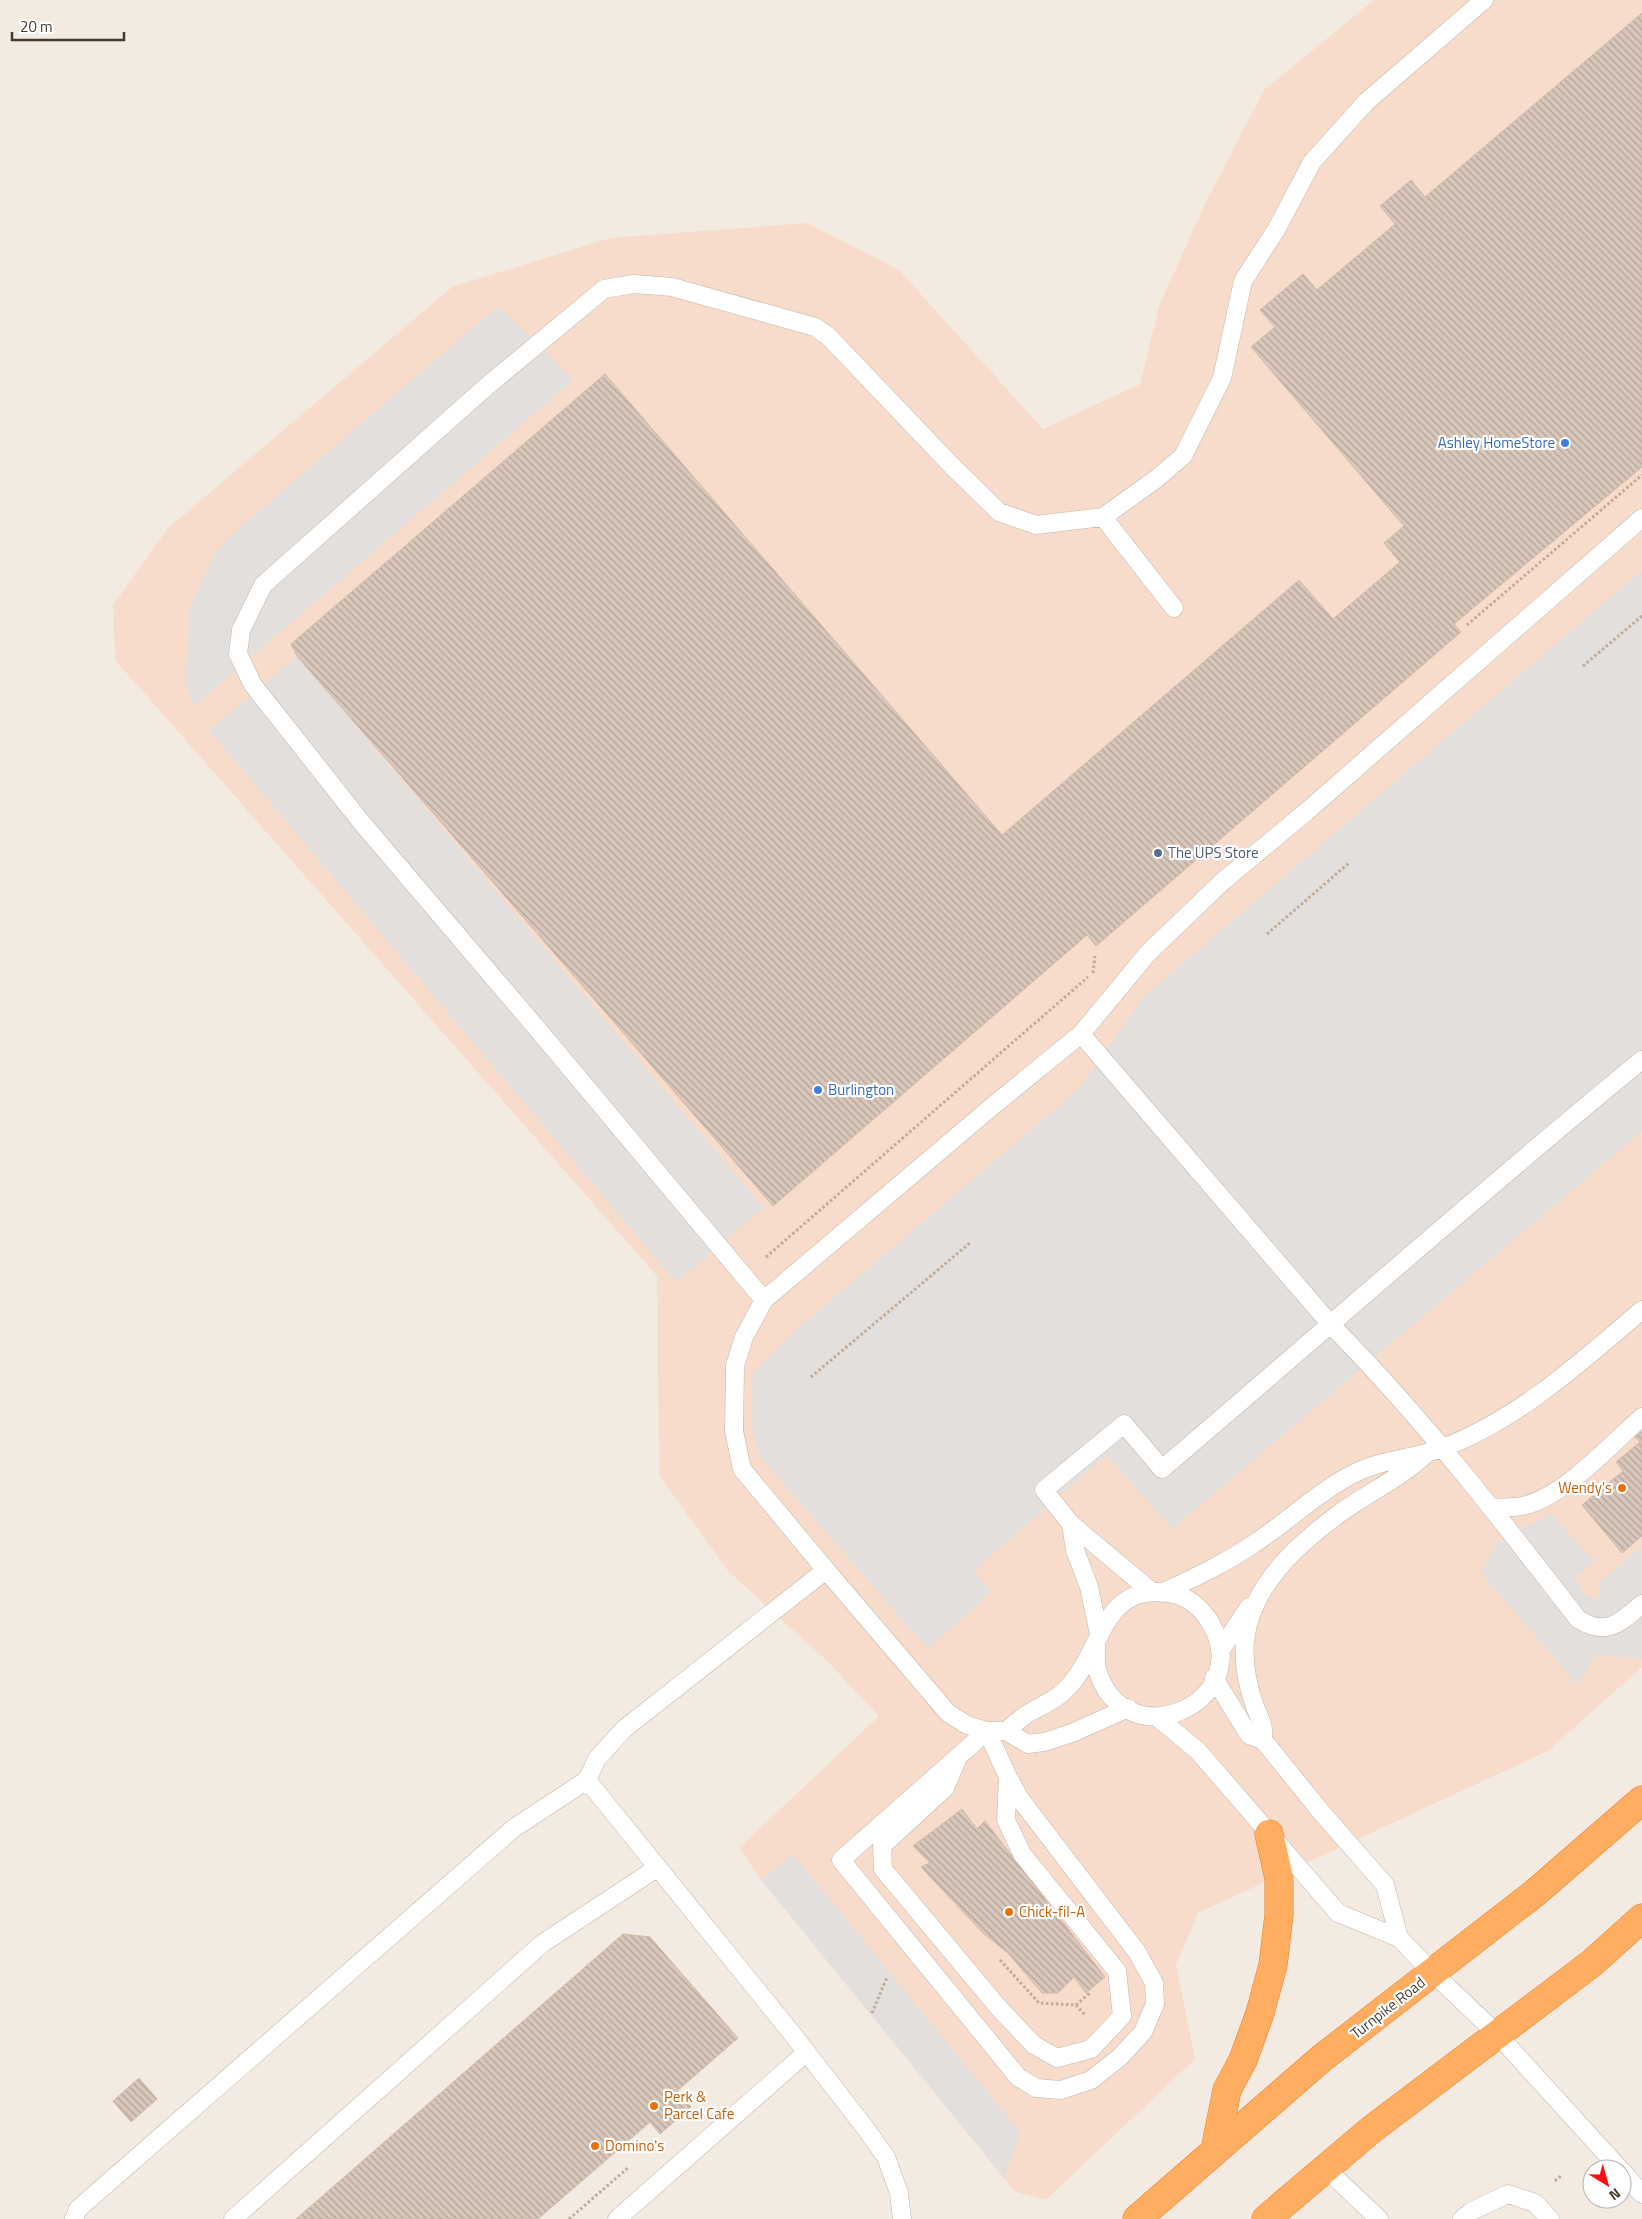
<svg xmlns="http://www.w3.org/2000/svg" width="1642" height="2219" viewBox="0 0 1642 2219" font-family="'Titillium Web',sans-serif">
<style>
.commercial{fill:#f8dccb}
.parking{fill:#e3dfdc}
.building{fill:url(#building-back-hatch);stroke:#d1baaa}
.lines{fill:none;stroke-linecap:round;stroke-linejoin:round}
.lane-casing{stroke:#c2b4a7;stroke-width:19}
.highway-casing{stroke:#eb7d25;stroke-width:29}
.path{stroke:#c2a994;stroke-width:3;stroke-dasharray:2.5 2.5;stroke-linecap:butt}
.lane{stroke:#fff;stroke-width:18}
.highway{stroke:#ffae61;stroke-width:28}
.shop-dot{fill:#3f7fe0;stroke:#fff;stroke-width:2}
.service-dot{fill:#5c6f8a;stroke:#fff;stroke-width:2}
.food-dot{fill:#e8710a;stroke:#fff;stroke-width:2}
.labels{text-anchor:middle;stroke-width:4.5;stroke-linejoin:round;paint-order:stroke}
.shop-label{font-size:15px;fill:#366cbe;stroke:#fff;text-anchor:end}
.service-label{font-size:15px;fill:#4e5e75;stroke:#fff;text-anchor:start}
.food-label{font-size:15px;fill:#c56008;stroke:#fff;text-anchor:start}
.street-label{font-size:15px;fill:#453a32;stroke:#fff}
</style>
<defs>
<pattern id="building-back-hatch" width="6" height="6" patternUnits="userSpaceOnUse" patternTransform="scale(1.25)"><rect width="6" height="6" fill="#d8c7ba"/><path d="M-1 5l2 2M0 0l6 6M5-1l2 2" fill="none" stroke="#b1a398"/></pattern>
</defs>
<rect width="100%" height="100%" fill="#f3ebe2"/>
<path class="commercial" d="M1374 0H1642V1667L1548 1751 1198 1913 1176 1965 1195 2059 1046 2200 1015 2192 872 2013 761 1880 739 1848 879 1716 827 1661 728 1571 659 1475 657 1276 115 660 113 605 168 528 452 287 610 238 807 223 899 270 1043 429 1140 384 1159 306 1204 206 1264 90Z"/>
<path class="parking" d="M498 306 573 380 193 707 185 683 190 606 215 553 238 529Z
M1642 570V1131L1172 1529 1107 1455 973 1571 991 1592 928 1649 759 1455 752 1431V1374L798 1328 1081 1087 1142 998Z
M297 656 764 1208 676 1282 209 730Z
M1551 1513 1595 1563 1575 1576 1584 1594 1598 1600 1599 1583 1642 1545V1659L1596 1655 1578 1685 1481 1573 1496 1544Z
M793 1854 1021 2133 1004 2178 761 1880Z"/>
<path class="building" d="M1642 13V467L1454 624 1461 632 1096 946 1087 935 773 1206 297 656 291 644 605 374 1002 835 1299 580 1333 619 1400 562 1384 543 1404 526 1251 347 1275 327 1260 310 1303 274 1317 290 1395 224 1380 206 1411 180 1425 197Z
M1642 1431V1536L1622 1553 1582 1505 1623 1471 1616 1462 1640 1442 1635 1437Z
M962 1809 977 1829 985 1821 1105 1977 1086 1993 1074 1977 1058 1993H1042L1008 1953 984 1934 921 1867 930 1863 913 1846Z
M623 1934 650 1937 738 2038 677 2091 691 2107 660 2134 650 2122 538 2219H296Z
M139 2078 157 2099 131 2122 113 2101Z"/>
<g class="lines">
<defs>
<path id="lane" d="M1103 517 1174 608
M1081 1034 1332 1326C1422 1417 1500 1518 1578 1619 1606 1637 1620 1623 1642 1604
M764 1300 995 1104 1081 1034 1148 953 1222 882 1306 812 1642 518
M1491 1508C1501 1507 1513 1508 1522 1506 1563 1498 1611 1444 1642 1417
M1071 1524 1075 1550 1089 1587 1099 1634
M826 1570 948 1713 967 1725 987 1731H1006L1028 1744 1044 1742 1072 1733 1128 1708
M1152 1592 1071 1524 1044 1490 1124 1424 1162 1469C1322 1333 1479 1193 1642 1060
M1162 1593C1193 1578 1224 1564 1252 1545 1286 1523 1315 1494 1351 1475 1379 1459 1415 1459 1445 1447 1520 1418 1582 1361 1642 1310
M1220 1651 1249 1607
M1214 1678 1249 1735 1263 1740 1322 1813 1385 1885 1399 1938
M1157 1717 1198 1751 1338 1913 1399 1938 1433 1973 1497 2034 1620 2169
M987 1731 1008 1777 1020 1799 1137 1952 1154 1983 1155 2004 1143 2032 1120 2057 1091 2080 1061 2090 1036 2088 1018 2077 841 1860Z
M1006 1731C1013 1725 1020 1719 1027 1714 1044 1704 1057 1700 1070 1685 1104 1647 1102 1583 1170 1593 1188 1596 1203 1609 1211 1624 1257 1702 1124 1762 1097 1669 1095 1662 1096 1653 1096 1646
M1263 1740C1265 1724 1259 1718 1254 1704 1247 1683 1243 1663 1245 1641 1251 1585 1298 1544 1340 1513 1368 1493 1400 1478 1425 1455
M956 1762 945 1788 882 1846 883 1869 998 2007 1034 2045 1057 2058 1091 2049 1122 2016 1117 1971 1022 1854 1006 1820 1008 1778
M1326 2169 1379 2219
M1622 2171 1642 2194
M74 2219 78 2209 514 1828 587 1780
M233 2219 543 1943 657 1868
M617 2219 807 2052
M902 2219 899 2193 886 2157 866 2129 794 2036 587 1780 597 1759 624 1729 826 1570 742 1469 734 1431 735 1366 744 1337 764 1300 540 1032 362 823 253 685 238 654 241 630 263 585 487 386 604 289 634 284 672 287 815 327 828 336 952 466 999 512 1036 525 1103 517 1156 479 1183 456 1222 378 1243 281 1276 230 1312 162 1366 102 1484 0
M1462 2219 1472 2211 1508 2194 1535 2203 1550 2219"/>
<path id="highway" d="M1215 2150 1227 2090 1243 2060 1260 2013 1273 1965 1279 1915V1878L1269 1834
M1137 2219 1322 2058 1536 1892 1642 1800
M1266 2219 1372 2129 1592 1963 1642 1918"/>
</defs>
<use href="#lane" class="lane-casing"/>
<use href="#highway" class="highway-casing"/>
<path class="path" d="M1467 625 1642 475
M1583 666 1642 616
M1267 934 1349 863
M1093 973 1095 956
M766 1257 1088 977
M811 1377 971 1242
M1000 1960 1039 2003 1076 2005 1085 2015
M1076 2005 1091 1992
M872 2013 887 1977
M1555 2181 1562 2175
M569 2219 629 2167"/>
<use href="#lane" class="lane"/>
<use href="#highway" class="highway"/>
</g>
<g class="shop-dot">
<circle cx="1565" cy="443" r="5"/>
<circle cx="818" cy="1090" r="5"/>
</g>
<circle class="service-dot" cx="1158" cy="853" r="5"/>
<g class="food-dot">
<circle cx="1622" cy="1488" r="5"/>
<circle cx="1009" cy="1912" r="5"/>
<circle cx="654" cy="2106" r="5"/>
<circle cx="595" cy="2146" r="5"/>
</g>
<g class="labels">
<g class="shop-label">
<text x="1555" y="448">Ashley HomeStore</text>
<text x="828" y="1095" text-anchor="start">Burlington</text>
</g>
<g class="service-label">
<text x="1168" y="858">The UPS Store</text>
</g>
<g class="food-label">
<text x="1612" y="1493" text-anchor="end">Wendy's</text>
<text x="1019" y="1917">Chick-fil-A</text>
<text x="664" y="2102">Perk &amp;<tspan x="664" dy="17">Parcel Cafe</tspan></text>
<text x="605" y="2151">Domino's</text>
</g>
<g class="street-label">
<text transform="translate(1388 2008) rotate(-38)" y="5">Turnpike Road</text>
</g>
</g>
<g transform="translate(1607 2184) rotate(143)"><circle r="24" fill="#ffffff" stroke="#b5b0ad"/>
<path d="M0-4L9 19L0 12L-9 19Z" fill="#ff0d15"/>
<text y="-8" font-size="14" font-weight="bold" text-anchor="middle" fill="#453a32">N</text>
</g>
<path d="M12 32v8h112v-8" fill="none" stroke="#453a32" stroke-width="2.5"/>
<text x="20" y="32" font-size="15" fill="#453a32" stroke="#ffffff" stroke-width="4" paint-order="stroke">20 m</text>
</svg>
